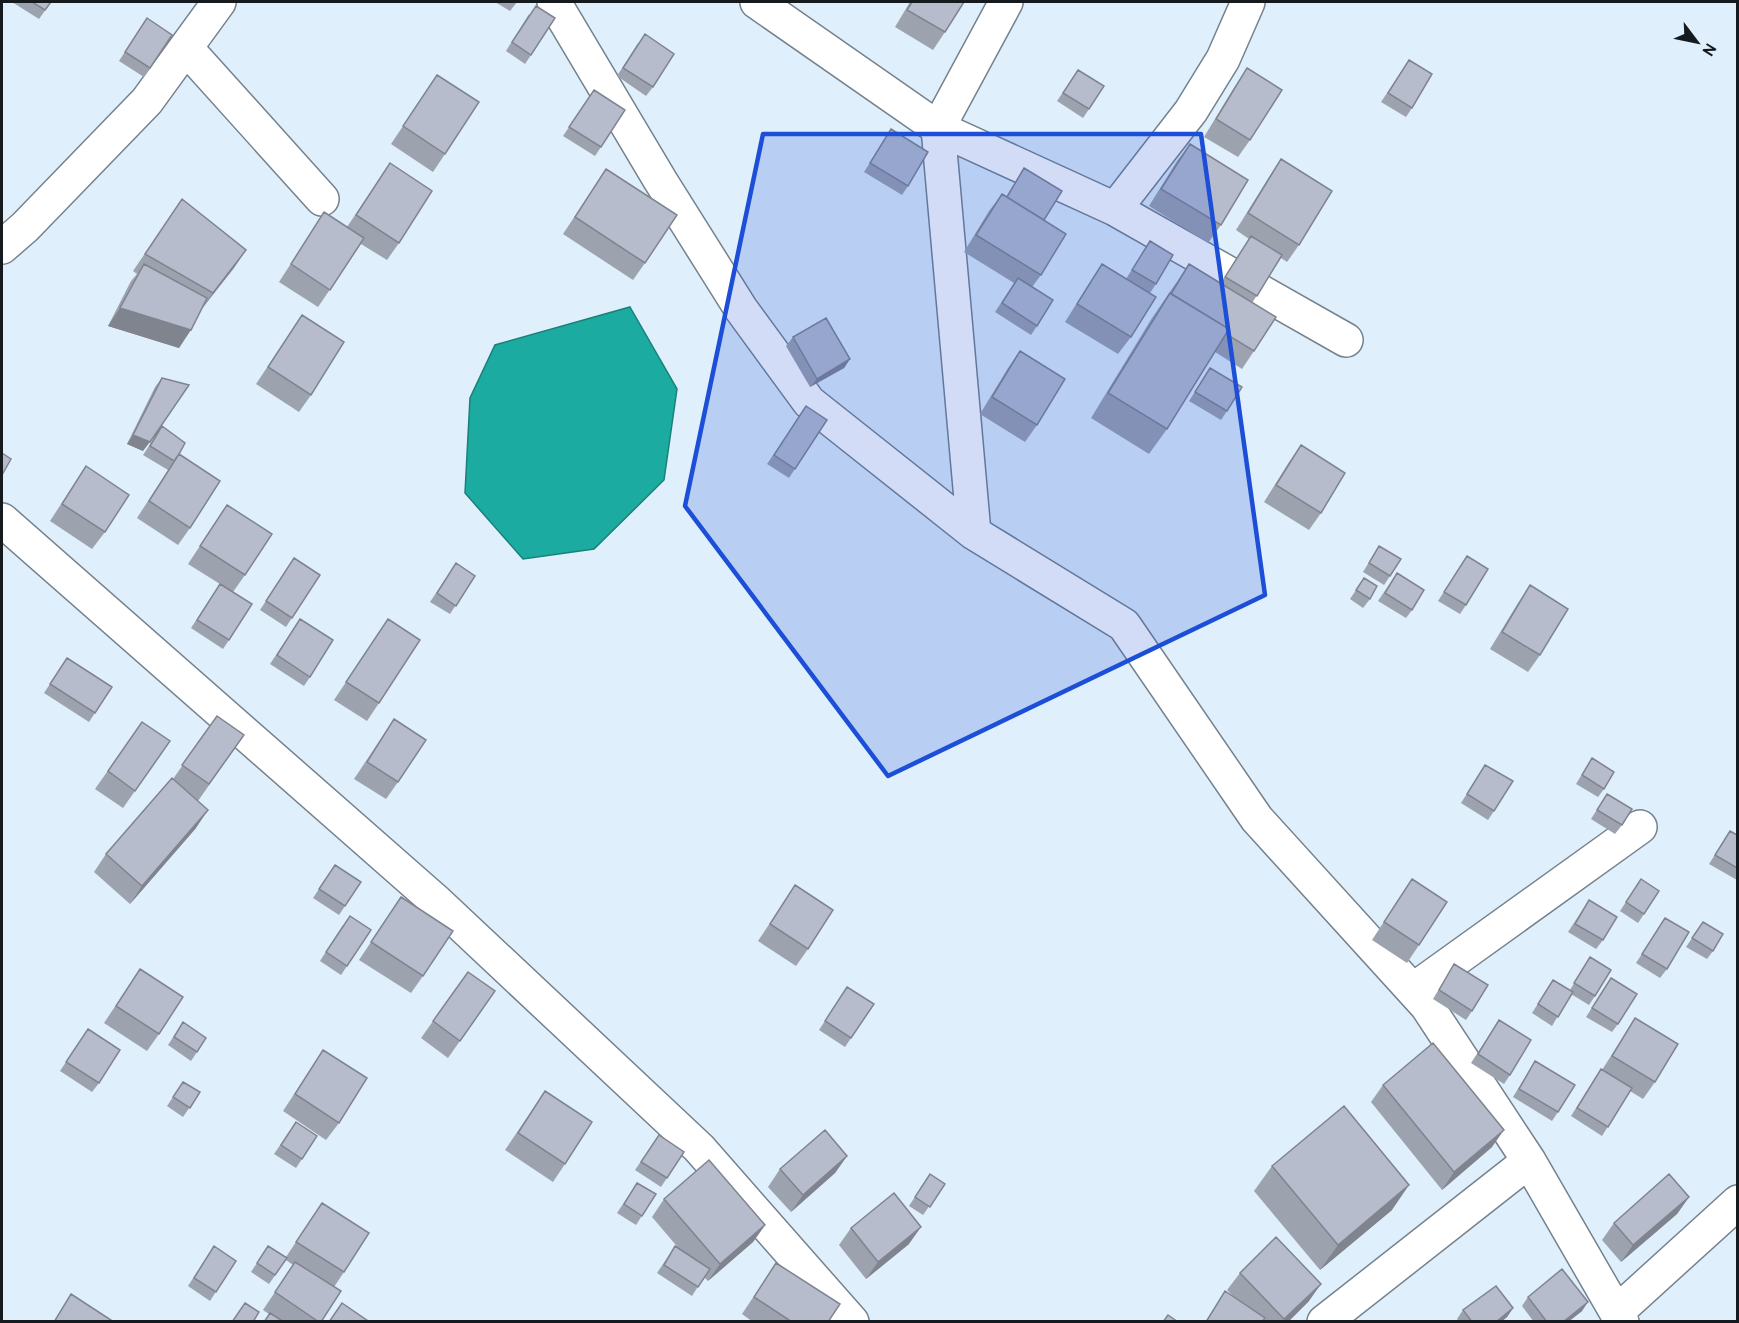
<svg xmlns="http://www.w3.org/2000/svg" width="1739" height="1323" viewBox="0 0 1739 1323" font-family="Overpass,sans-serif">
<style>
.water{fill:#1caba1;stroke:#1a807a;stroke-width:1.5}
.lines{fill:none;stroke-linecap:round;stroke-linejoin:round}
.minor-casing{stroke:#74828d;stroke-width:36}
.minor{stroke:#fff;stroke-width:33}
.wall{fill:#9da2af}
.shaded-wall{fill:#7f848f}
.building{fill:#b6bccc;stroke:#7f848f;stroke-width:1.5}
.marked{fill:#1d4ed8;fill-opacity:0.2;stroke:#1d4ed8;stroke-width:4.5;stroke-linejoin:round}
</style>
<rect width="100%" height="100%" fill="#dfeffb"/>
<path class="water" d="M630 307 677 389 664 480 594 549 523 559 465 493 470 398 495 345Z"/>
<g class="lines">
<defs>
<path id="minor" d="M554 2 660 180 741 309 809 402 974 533 1124 625 1257 819 1427 1006 1529 1161 1622 1322
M757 2 938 128 1115 209 1346 340
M186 48 322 199
M1115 209 1191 111 1223 59 1248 2
M2 247 25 227 147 101 219 2
M2 520 438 903 699 1148 852 1322
M974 533 938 128 1006 2
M1413 990 1640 827
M1617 1312 1738 1202
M1324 1322 1529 1161"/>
</defs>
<use href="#minor" class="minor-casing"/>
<use href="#minor" class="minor"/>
</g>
<path class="wall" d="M12 2H51L39 19Z
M495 2H517L510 11Z
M910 2H964L945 32 933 50 895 27Z
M529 14 531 55 525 64 506 51Z
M141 27 150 68 144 77 119 61Z
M638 43 653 87 646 96 617 76Z
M1409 60 1412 108 1406 117 1381 102Z
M1247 68 1250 140 1238 157 1204 137 1235 86Z
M1078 70 1089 109 1083 118 1057 101Z
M437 75 445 154 433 172 391 144Z
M594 90 601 147 595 156 563 136Z
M891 129 908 186 902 195 864 172Z
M1190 144 1221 225 1208 243 1149 206 1177 161Z
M1281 159 1299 245 1287 262 1281 258 1252 303 1254 351 1242 369 1215 352 1167 429 1149 454 1091 418 1152 318 1189 264 1221 283 1249 239 1236 230 1269 177Z
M390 163 399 243 387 260 361 244 318 307 279 282 324 212 347 227Z
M1024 168 1044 220 1041 275 1032 287 1037 326 1031 335 995 312 1014 283 964 252 989 211 1002 194 1006 197Z
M606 169 645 263 633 280 563 234Z
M182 199 246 250 202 309 179 348 108 326 131 281 137 274 133 271Z
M1150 241 1156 284 1150 293 1131 337 1118 354 1065 322 1090 282 1102 264 1126 279Z
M302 315 311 395 299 412 256 384Z
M793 337 850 359 844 368 810 387 786 346Z
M1020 351 1037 425 1025 442 980 414 1008 368Z
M1210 368 1227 411 1221 420 1189 401Z
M162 378 143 451 127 444 155 387Z
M806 406 827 420 789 478 767 464Z
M162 426 179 454 190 528 178 545 137 518 168 470 143 455Z
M1301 445 1321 513 1309 530 1264 502 1289 462Z
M86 466 105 532 92 549 50 521Z
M227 505 245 575 233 592 229 640 223 649 191 628 220 584 188 564Z
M1379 546 1390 576 1384 585 1363 572Z
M1467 556 1466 605 1460 614 1438 601Z
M456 563 475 576 450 614 430 602Z
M288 567 320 575 286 627 260 610Z
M1397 573 1412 610 1406 618 1378 601Z
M1364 578 1370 599 1363 608 1350 599Z
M1530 585 1540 655 1528 672 1490 649 1518 603Z
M388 619 379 703 367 721 334 700Z
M294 628 310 677 304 686 270 664Z
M67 658 112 687 89 722 44 693Z
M217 716 244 735 198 801 196 828 130 904 94 872 106 854 173 779Z
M394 719 398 782 386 799 354 779Z
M142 722 170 741 123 808 95 789Z
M1592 758 1604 789 1598 797 1576 784Z
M1485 765 1494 811 1488 820 1461 803Z
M1607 794 1622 825 1615 834 1591 819Z
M1730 831 1737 835V880L1709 864Z
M335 865 361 882 339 915 313 898Z
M1412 879 1419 945 1407 963 1372 940Z
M1641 879 1644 914 1638 923 1620 911Z
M795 885 808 949 796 966 758 941Z
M401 897 423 976 411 993 359 960Z
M1589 900 1603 940 1596 949 1568 932Z
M1665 918 1667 969 1660 978 1636 963Z
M1703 922 1713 951 1707 959 1686 947Z
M343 925 371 930 341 975 320 961Z
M1590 957 1595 996 1589 1005 1571 994 1552 1026 1532 1013 1553 980 1570 990Z
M1454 964 1472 1011 1466 1020 1433 999Z
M140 969 159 1034 147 1051 104 1023Z
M468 972 495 991 448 1058 421 1038Z
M1611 978 1618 1024 1612 1032 1586 1017Z
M847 987 874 1004 845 1047 819 1030Z
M1635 1018 1655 1082 1643 1099 1630 1091 1602 1136 1571 1116 1595 1078 1601 1069 1602 1070Z
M1499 1020 1510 1075 1504 1084 1471 1063Z
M183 1022 197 1052 191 1061 168 1045Z
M88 1029 99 1083 92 1092 60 1071Z
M323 1050 339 1123 326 1140 283 1111Z
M1535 1061 1558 1112 1552 1121 1513 1097Z
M183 1082 200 1092 183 1117 167 1106Z
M1383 1085 1492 1147 1442 1190 1371 1102Z
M545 1091 565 1164 553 1182 505 1150Z
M296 1122 302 1159 296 1168 274 1154Z
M659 1135 684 1152 661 1187 635 1170Z
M847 1156 835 1173 791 1212 768 1187 780 1169Z
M1272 1166 1392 1210 1320 1270 1254 1191Z
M930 1174 945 1184 923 1215 909 1206Z
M637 1183 656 1194 636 1225 617 1213Z
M1689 1197 1677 1214 1621 1262 1602 1240 1614 1223Z
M664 1199 765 1225 753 1242 708 1281 704 1277 692 1296 657 1273 675 1246 681 1251 652 1217Z
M322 1203 344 1272 334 1287 321 1322H264L269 1314 263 1310 293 1265 286 1260 269 1284 251 1272 268 1246 286 1257Z
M851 1228 909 1244 866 1279 839 1245Z
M214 1246 236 1261 210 1301 188 1286Z
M776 1263 828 1322H753L742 1314Z
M1240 1273 1309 1301 1288 1322H1205L1225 1291 1234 1297 1227 1290Z
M1528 1297 1582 1311 1568 1322H1534L1522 1306Z
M1513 1308 1507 1317 1501 1322H1459L1457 1319 1463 1310Z"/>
<path class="shaded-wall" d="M246 250 234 268 200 311 213 293Z
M120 308 191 330 179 348 108 326Z
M850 359 844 368 810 387 817 379Z
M133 435 150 442 143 451 127 444Z
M208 810 196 828 130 904 142 886Z
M1504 1130 1492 1147 1442 1190 1454 1172Z
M847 1156 835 1173 791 1212 803 1195Z
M1409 1185 1392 1210 1320 1270 1338 1245Z
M1689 1197 1677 1214 1621 1262 1633 1245Z
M765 1225 753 1242 708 1281 720 1264Z
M921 1227 909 1244 866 1279 878 1262Z
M1321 1284 1309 1301 1288 1322H1282Z
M1588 1302 1582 1311 1568 1322H1563Z
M1513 1308 1507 1317 1501 1322H1496Z"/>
<path class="building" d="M32 2H51L45 10Z
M912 2H964L945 32 907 10Z
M536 6 555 18 531 55 512 42Z
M147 18 172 35 150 68 125 52Z
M645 34 674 54 653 87 623 68Z
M1409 60 1432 74 1412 108 1388 93Z
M1247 68 1282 90 1250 140 1216 119Z
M1078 70 1104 86 1089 109 1063 93Z
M437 75 479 102 445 154 403 126Z
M594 90 625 110 601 147 569 127Z
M891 129 928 152 908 186 870 163Z
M1190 144 1248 180 1221 225 1161 189Z
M1281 159 1332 191 1299 245 1248 213Z
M390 163 432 191 399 243 356 215Z
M1024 168 1062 191 1044 220 1007 197Z
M606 169 677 215 645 263 575 217Z
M1002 194 1066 234 1041 275 976 235Z
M182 199 246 250 213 293 145 254Z
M324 212 364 238 330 290 291 264Z
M1251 236 1282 255 1257 296 1225 277Z
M1150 241 1173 255 1156 284 1132 270Z
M144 264 207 298 191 330 120 308Z
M1102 264 1156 297 1131 337 1077 304Z
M1189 264 1276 317 1254 351 1226 334 1229 329 1171 294Z
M1018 278 1053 300 1037 326 1002 303Z
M1170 293 1229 329 1167 429 1108 393Z
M302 315 344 342 311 395 268 367Z
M826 318 850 359 817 379 793 337Z
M1020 351 1065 379 1037 425 992 397Z
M1210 368 1242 387 1227 411 1195 392Z
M162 378 189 385 150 442 133 435Z
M806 406 827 420 795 469 774 455Z
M162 426 185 443 179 454 174 461 150 446Z
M1301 445 1345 473 1321 513 1276 485Z
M2 453 11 459 2 475Z
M179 454 220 481 190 528 149 501Z
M86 466 129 495 105 532 62 504Z
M227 505 272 534 245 575 200 546Z
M1379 546 1401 559 1390 576 1369 563Z
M1467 556 1488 569 1466 605 1444 592Z
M294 558 320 575 292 618 266 601Z
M456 563 475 576 456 606 437 593Z
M1397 573 1424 590 1412 610 1385 593Z
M1364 578 1377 586 1370 599 1356 590Z
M220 584 252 604 229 640 197 620Z
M1530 585 1568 609 1540 655 1502 632Z
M300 619 333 640 310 677 277 655Z
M388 619 420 640 379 703 346 682Z
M67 658 112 687 95 713 50 684Z
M217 716 244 735 209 784 182 765Z
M394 719 426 740 398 782 367 762Z
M142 722 170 741 135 791 108 771Z
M1592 758 1614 772 1604 789 1582 775Z
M1485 765 1513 781 1494 811 1467 794Z
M172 778 208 810 142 886 106 854Z
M1607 794 1632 809 1622 825 1597 810Z
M1730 831 1737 835V868L1715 855Z
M335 865 361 882 345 906 319 889Z
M1412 879 1447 902 1419 945 1384 922Z
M1641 879 1659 891 1644 914 1626 902Z
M795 885 833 910 808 949 770 924Z
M401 897 453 931 423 976 371 942Z
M1589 900 1617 917 1603 940 1575 924Z
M350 916 371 930 347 966 326 952Z
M1665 918 1689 932 1667 969 1642 954Z
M1703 922 1723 934 1713 951 1692 938Z
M1590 957 1611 970 1595 996 1574 983Z
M1454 964 1488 985 1472 1011 1439 990Z
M140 969 183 997 159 1034 116 1006Z
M468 972 495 991 460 1041 433 1021Z
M1611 978 1637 994 1618 1024 1592 1008Z
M1553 980 1573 992 1558 1017 1538 1004Z
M847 987 874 1004 851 1038 825 1021Z
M1635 1018 1678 1044 1655 1082 1612 1056Z
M1499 1020 1531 1040 1510 1075 1478 1054Z
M183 1022 206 1038 197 1052 174 1037Z
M88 1029 120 1050 99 1083 66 1062Z
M1433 1043 1504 1130 1454 1172 1383 1085Z
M323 1050 367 1078 339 1123 295 1094Z
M1535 1061 1575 1085 1558 1112 1519 1089Z
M1601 1069 1632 1088 1608 1127 1577 1108Z
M183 1082 200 1092 190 1108 173 1097Z
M545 1091 592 1122 565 1164 518 1133Z
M1344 1106 1409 1185 1338 1245 1272 1166Z
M296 1122 317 1136 302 1159 281 1145Z
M825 1130 847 1156 803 1195 780 1169Z
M659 1135 684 1152 667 1178 641 1162Z
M709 1160 765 1225 720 1264 664 1199Z
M930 1174 945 1184 930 1207 915 1197Z
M1669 1174 1689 1197 1633 1245 1614 1223Z
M637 1183 656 1194 642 1216 624 1204Z
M894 1193 921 1227 878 1262 851 1228Z
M322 1203 369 1233 344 1272 296 1242Z
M1276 1237 1321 1284 1284 1319 1240 1273Z
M214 1246 236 1261 216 1292 194 1278Z
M268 1246 287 1258 275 1275 257 1263Z
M675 1246 710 1269 698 1287 664 1265Z
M295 1262 341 1291 321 1322H319L275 1292Z
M776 1263 840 1304 828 1322H792L754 1297Z
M1562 1269 1588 1302 1563 1322H1547L1528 1297Z
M1496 1286 1513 1308 1496 1322H1472L1463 1310Z
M1225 1291 1265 1318 1262 1322H1206Z
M71 1294 114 1322H54Z
M245 1303 259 1312 253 1322H232Z
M342 1303 368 1321V1322H329Z
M270 1313 284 1322H264Z
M1168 1315 1178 1322H1163Z"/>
<path class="marked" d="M763 134H1201L1265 595 888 776 685 506Z"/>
<rect width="1739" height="1323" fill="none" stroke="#141a1e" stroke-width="6"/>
<g transform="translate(1697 42) rotate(122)" stroke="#dfeffb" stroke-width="4.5" paint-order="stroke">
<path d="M0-4.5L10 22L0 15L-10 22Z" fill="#141a1e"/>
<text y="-9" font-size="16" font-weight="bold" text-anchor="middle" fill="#141a1e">N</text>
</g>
</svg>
